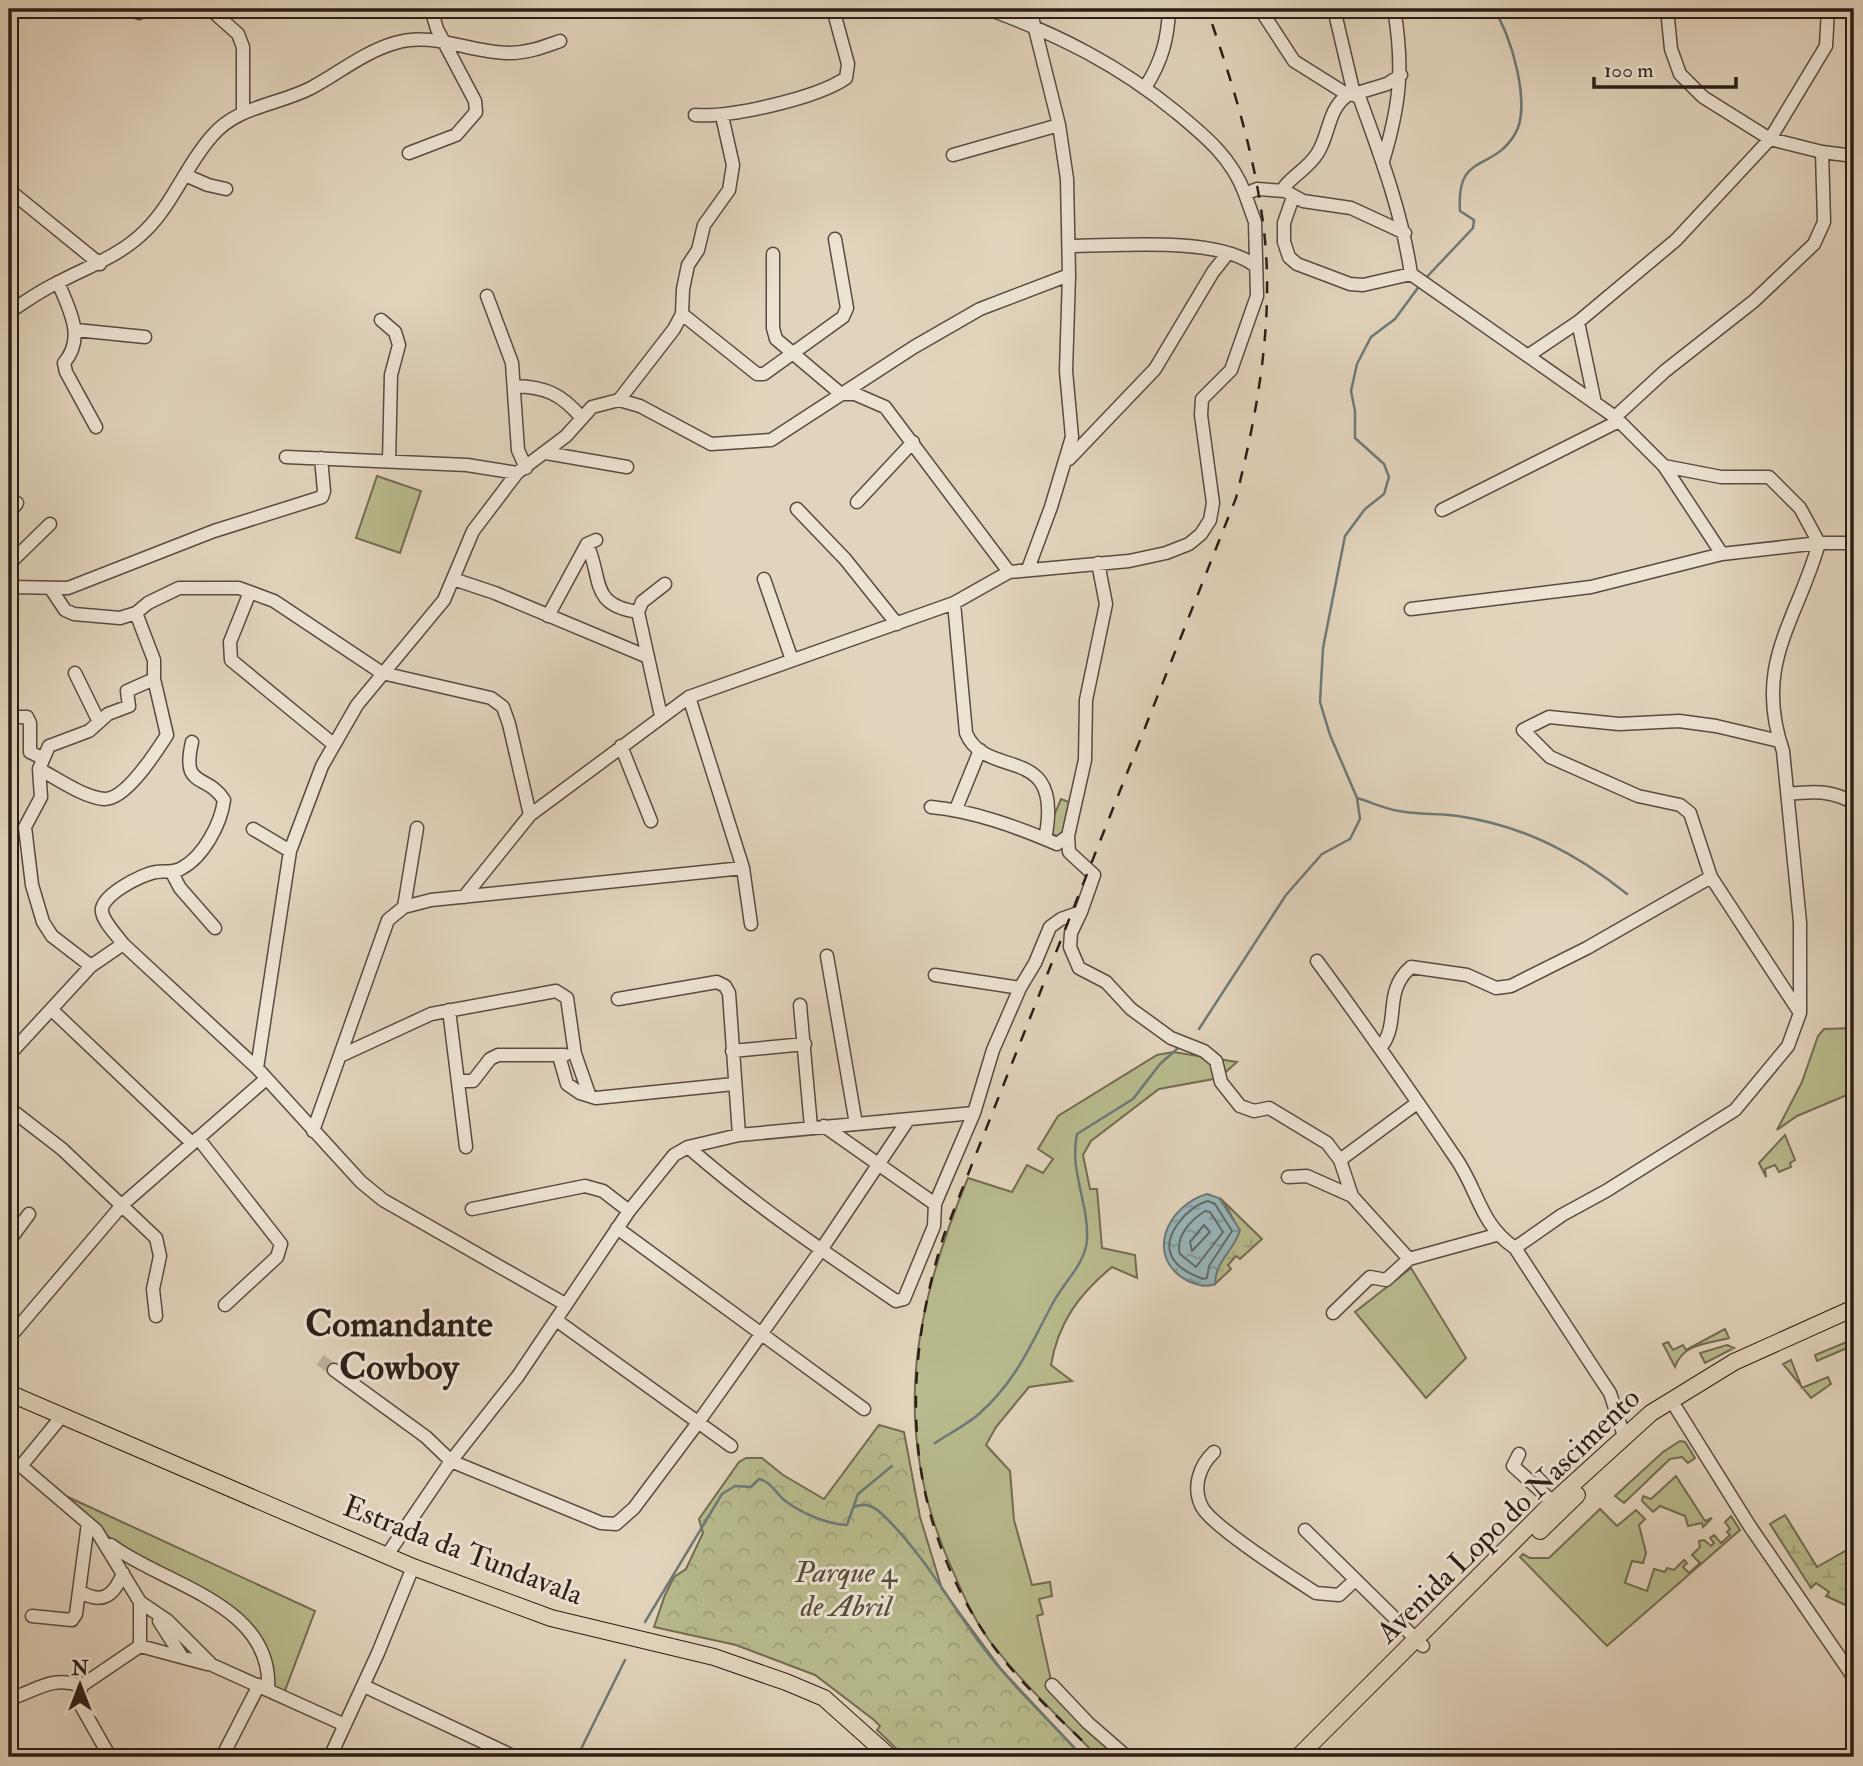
<svg xmlns="http://www.w3.org/2000/svg" width="1863" height="1766" viewBox="0 0 1863 1766" font-family="'IM FELL Double Pica',serif">
<style>
.green{fill:#b8bb8d;stroke:#726c52;stroke-width:2}
.wetland{fill:url(#wetland-marsh);stroke:#726c52;stroke-width:2}
.park{fill:url(#park-crowns);stroke:#726c52;stroke-width:2}
.water{fill:url(#water-ripples);stroke:#6d7979;stroke-width:2}
.lines{fill:none;stroke-linecap:round;stroke-linejoin:round}
.shore{stroke:#626a68;stroke-width:2}
.stream{stroke:#6d7979;stroke-width:2.5}
.minor-tunnel{stroke:#bdaf9b;stroke-width:12;stroke-dasharray:12 6;stroke-linecap:butt}
.minor-casing{stroke:#594b40;stroke-width:15}
.major-casing{stroke:#2b1d17;stroke-width:18}
.minor{stroke:#ece3d3;stroke-width:12}
.major{stroke:#e2d4bc;stroke-width:16}
.rail{stroke:#2b1d17;stroke-width:2.5;stroke-dasharray:12 12;stroke-linecap:butt}
.labels{text-anchor:middle;stroke-width:6;stroke-linejoin:round;paint-order:stroke}
.street-label{font-size:30px;fill:#2b1d17;stroke:#ece3d3}
.park-label{font-size:30px;font-style:italic;fill:#554c3a;stroke:#ece3d3}
.district-label{font-size:37px;font-weight:bold;fill:#2b1d17;stroke:#ece3d3}
</style>
<defs>
<pattern id="wetland-marsh" width="20" height="14" patternUnits="userSpaceOnUse" patternTransform="scale(1.75)"><rect width="20" height="14" fill="#b8bb8d"/><path d="M1 5h8M5 5V1M11 12h8M15 12V8" fill="none" stroke="#9ea079"/></pattern>
<pattern id="park-crowns" width="20" height="18" patternUnits="userSpaceOnUse" patternTransform="scale(1.75)"><rect width="20" height="18" fill="#b8bb8d"/><path d="M2 6a3 3 0 1 1 6 0M12 15a3 3 0 1 1 6 0" fill="none" stroke="#9ea079"/></pattern>
<pattern id="water-ripples" width="26" height="14" patternUnits="userSpaceOnUse" patternTransform="scale(1.75)"><rect width="26" height="14" fill="#99b6ba"/><path d="M2 4q2-2 4 0t4 0M15 11q2-2 4 0t4 0" fill="none" stroke="#7d9396"/></pattern>
</defs>
<rect width="100%" height="100%" fill="#e2d4bc"/>
<filter id="stains"><feTurbulence type="fractalNoise" baseFrequency=".00286" numOctaves="4"/><feColorMatrix values="0 0 0 0 .2 0 0 0 0 .09 0 0 0 0 .02 0 0 0 .5 -.17"/></filter>
<radialGradient id="worn" r=".72"><stop offset=".6" stop-color="#630" stop-opacity="0"/><stop offset="1" stop-color="#630" stop-opacity=".3"/></radialGradient>
<path class="green" d="M377 476 421 491 400 553 356 538Z
M1061 799 1081 807 1066 840 1047 832Z
M1854 1028V1062L1848 1069 1854 1075V1092L1797 1116 1777 1130 1802 1082 1818 1036 1824 1029Z
M1173 1052 1237 1062 1219 1078 1159 1089 1091 1141 1083 1155 1090 1189H1097L1102 1248 1135 1255 1137 1278 1112 1267C1079 1294 1058 1323 1051 1365L1072 1381 1029 1387 996 1427 986 1445 1010 1471 1014 1520 1032 1585 1050 1582 1052 1596 1039 1599 1043 1614 1037 1616 1052 1685 1127 1757H1098C1061 1719 1021 1682 989 1640 973 1618 963 1594 952 1569 890 1432 912 1312 968 1178L1012 1192 1027 1165 1043 1173 1053 1159 1038 1149 1058 1116 1157 1055Z
M1785 1135 1795 1160 1790 1163 1791 1167 1779 1172 1775 1165 1765 1169 1766 1177 1759 1163Z
M1411 1268 1466 1358 1426 1398 1355 1312Z
M1725 1329 1729 1338C1708 1344 1683 1343 1675 1367L1663 1344 1668 1342 1673 1350 1683 1345 1686 1350Z
M1854 1339V1345L1817 1361 1815 1355Z
M1727 1345 1734 1348 1705 1363 1700 1353Z
M1791 1360 1802 1388 1828 1377 1831 1384 1811 1398 1783 1364Z
M1680 1441 1685 1442 1695 1458 1688 1463 1682 1457 1670 1459 1624 1503 1615 1496 1663 1452Z
M1676 1476 1705 1521 1712 1518 1703 1527 1702 1523 1688 1526 1685 1516 1660 1506 1653 1512 1642 1501 1643 1496 1651 1499Z
M55 1491 315 1611 284 1693 272 1690 251 1626 124 1550Z
M1600 1509 1617 1526 1636 1510 1645 1519 1639 1525 1646 1553 1643 1563 1632 1561 1625 1583 1647 1591 1654 1569 1665 1572 1667 1568 1674 1570 1684 1560 1687 1563 1683 1567 1689 1573 1700 1563 1692 1555 1700 1547 1699 1541 1704 1540 1711 1546 1714 1543 1710 1538 1714 1535 1721 1543 1730 1535 1727 1532 1730 1529 1725 1522 1731 1516 1740 1530 1607 1646 1520 1557 1523 1554 1530 1558H1549Z"/>
<path class="wetland" d="M1220 1198 1262 1239 1240 1259 1236 1256 1228 1265 1231 1269 1215 1284C1214 1240 1261 1253 1220 1198Z
M1785 1515 1817 1567 1854 1546V1609L1826 1596 1829 1592 1816 1583 1811 1588 1770 1524Z"/>
<path class="park" d="M879 1425 904 1432 920 1517 942 1589 1001 1669 1083 1757H905L877 1730 880 1726 874 1720 815 1675 736 1645 654 1627 665 1595 674 1577 686 1569 703 1533 699 1519 739 1462 746 1458H762L783 1475 824 1499Z"/>
<path class="water" d="M1207 1194 1219 1198 1240 1230C1234 1251 1215 1261 1215 1284 1205 1288 1198 1285 1188 1281 1144 1258 1166 1206 1207 1194Z"/>
<g class="lines">
<path class="shore" d="M1208 1201 1215 1204 1232 1231 1209 1266 1207 1278 1203 1279C1192 1275 1178 1269 1172 1257 1161 1236 1188 1206 1208 1201Z
M1205 1211 1210 1212 1223 1232 1196 1267 1180 1254C1175 1236 1191 1220 1205 1211Z
M1204 1225 1210 1232 1192 1251 1190 1242Z"/>
<path class="stream" d="M1424 280 1473 228 1474 220 1460 211C1456 151 1492 173 1515 134 1532 107 1511 32 1493 9
M1357 798C1371 802 1385 809 1399 811 1418 815 1438 813 1458 816 1524 826 1576 853 1627 894
M1199 1029 1286 895 1322 854 1350 839 1360 819 1357 798 1330 735 1320 702 1323 648 1345 536 1365 509 1384 494 1389 477 1384 464 1355 438V411L1351 391 1357 364 1371 337 1395 319 1420 285
M935 1443C950 1433 968 1424 980 1413 1018 1379 1031 1343 1054 1301 1065 1281 1085 1264 1087 1240 1089 1203 1069 1171 1077 1134L1133 1099 1160 1064 1178 1048
M854 1507C865 1502 874 1506 882 1514 921 1551 948 1599 979 1642 1010 1684 1048 1719 1083 1757
M645 1622 722 1494 735 1486 751 1487 759 1479C771 1482 775 1492 784 1500 801 1513 826 1524 847 1525L858 1494 892 1466
M577 1757 625 1660"/>
<path class="minor-tunnel" d="M320 1360 334 1370"/>
<defs>
<path id="minor" d="M137 9 139 13
M210 9 238 34 243 47V112
M988 9C1057 34 1119 65 1176 112 1205 136 1232 158 1245 194L1257 189 1285 191
M1260 9 1294 61 1348 95
M1334 9 1354 94 1387 84 1401 75
M1146 86C1162 61 1168 38 1169 9
M695 115C730 118 817 98 846 78L848 64 833 9
M1822 152 1854 156
M409 153 456 135 476 112 475 101 437 29 431 9
M953 155 1059 125
M1383 161C1400 105 1404 67 1394 9
M185 175 208 185 226 189
M9 190 100 264
M1293 197 1284 223V242L1289 257 1297 264 1350 284 1363 285 1411 274
M1405 233 1351 208 1303 201 1285 191V186C1295 174 1308 168 1317 154 1330 135 1327 109 1348 95L1354 94 1360 99C1381 157 1402 213 1411 274L1615 417 1664 466 1722 554
M1069 246C1118 246 1215 236 1254 265
M773 254V328L776 339 841 394H855L885 407 1009 572
M58 282C69 310 86 337 64 363L66 372 96 427
M487 296 512 363 518 450 526 468
M9 312C25 302 41 290 59 282 89 266 120 256 145 231 173 204 186 165 212 136 237 106 278 105 311 88 339 73 364 52 395 43 433 31 470 53 509 53 528 53 543 47 560 41
M682 314 757 374H764L843 317 847 308 835 239
M381 320 395 332 399 345 391 375 389 461
M1578 322 1595 403
M76 330 145 337
M1529 355 1578 322 1676 240 1770 139 1826 46 1828 9
M515 386C546 387 561 394 581 417
M619 400 674 329 682 314 683 289 688 265 698 250 704 225 729 190 733 165 722 116
M1615 417 1665 371 1754 301 1814 244 1824 222 1822 152 1770 139 1703 97 1680 74 1671 49 1667 9
M546 453 627 467
M286 457 467 465 517 473
M1069 459 1155 369 1213 272 1228 253
M857 502 913 442
M797 509 845 559 897 624
M1442 510 1619 421
M9 513 17 503
M587 544C603 579 589 605 638 612
M9 564 50 524
M1028 569 1051 507 1072 437 1066 371 1069 275 1067 179 1059 125 1030 9
M453 579 495 593 648 657
M764 579 792 660
M9 587 68 588 214 531 322 497 324 491 321 458
M51 589 65 610 74 614 120 618 136 613 148 603 179 588H239L274 601 382 673 491 698 503 707 509 724 530 815
M250 592 230 642 231 660 332 743
M954 603 966 733C986 782 1065 740 1045 839
M1411 609 1591 587 1722 554 1819 543H1854
M548 616 587 544 596 540
M75 673 99 722
M689 697 743 868 751 924
M661 716 638 612 642 602 665 584
M9 717H27L30 723V752L42 758
M1779 741 1716 726 1679 721 1619 724 1549 717 1523 730 1550 757 1638 796 1680 805 1690 813 1711 877 1800 1013
M192 742C181 790 206 772 224 800 221 824 203 857 182 868 172 874 166 870 156 872 142 874 99 896 102 912 104 923 117 935 123 944L257 1068 361 1182 383 1200 565 1304
M621 746 651 821
M39 769C58 779 83 797 104 799 126 800 156 752 167 735L154 679
M1788 794C1813 791 1831 790 1854 803
M931 807C974 811 1017 827 1057 844L1068 836
M956 809 980 750
M253 829 290 851
M172 873 180 888 215 928
M464 897 530 815 689 697 954 603 1009 572 1129 561 1166 553 1189 544 1201 534 1210 520 1213 503 1201 415 1202 399 1231 370 1257 296 1255 222 1245 194
M404 907 417 828
M1081 912 1071 933 1070 947 1079 968 1106 982 1131 1009 1171 1038 1204 1051 1216 1061 1221 1082 1240 1106 1254 1111 1269 1108 1327 1143 1340 1160 1352 1196 1409 1259
M827 956 856 1124
M1317 961C1365 1026 1411 1092 1457 1160 1479 1193 1480 1224 1515 1248L1598 1375 1610 1393 1624 1436
M91 966 52 936 43 922 32 885 25 827 41 797 39 769 49 746 89 731 108 714 129 706 127 691 154 679V660L136 613
M935 975 1020 988
M618 999 717 982 725 986 729 993 739 1135
M800 1005 811 1127
M52 1010 192 1143
M449 1010 466 1147
M1381 1047C1401 1022 1382 992 1411 967L1467 975 1496 988 1511 986 1587 948 1711 877
M732 1051 805 1044
M9 1055 91 966 123 944
M340 1056 431 1014 556 991 567 998 575 1054 589 1094
M559 1056 567 1084 580 1093 596 1098 734 1084
M257 1068 290 851 322 766 357 705 444 600 473 531 517 473 566 436 592 407 619 400 640 406 711 444 771 440 914 347 980 309 1069 275
M458 1081H473L490 1059 498 1055H565
M9 1108 62 1149 156 1238 160 1256 153 1289 156 1316
M824 1126 935 1204
M313 1131 388 920 404 907 431 900 743 868
M198 1138 281 1244 277 1257 225 1305
M688 1147C753 1204 824 1252 896 1301L904 1299 934 1226 935 1204 974 1113 993 1050 1020 988 1035 963 1050 927 1061 919 1081 912 1094 875 1069 852 1068 836 1085 760 1086 700 1106 604 1098 563
M1340 1160 1417 1103
M1288 1177 1307 1176 1352 1196
M472 1209 585 1186 603 1191 629 1211
M617 1228 864 1409
M9 1241 29 1214
M1515 1248 1562 1215 1606 1191 1735 1110 1788 1046 1800 1013V922L1783 751C1753 664 1797 621 1819 543L1800 508 1769 477H1721L1664 466
M1333 1313 1370 1277 1386 1280 1409 1259 1496 1235
M556 1320 731 1446
M9 1338 123 1204 266 1079
M334 1370 426 1437 451 1461 601 1523 616 1524 634 1508 697 1424 821 1250 908 1120
M1676 1408 1749 1525 1854 1678
M1214 1452C1199 1466 1192 1488 1202 1507 1213 1527 1293 1578 1316 1593L1339 1595 1354 1581
M1519 1454 1513 1466 1553 1502
M21 1466 62 1416
M9 1467 17 1464 21 1466 96 1530 140 1602 168 1621 212 1665 345 1725
M1305 1530 1423 1646
M111 1545C164 1585 274 1604 268 1690
M387 1555 451 1461 518 1376 629 1211 674 1155 688 1147 739 1135 974 1113
M79 1591C102 1605 114 1596 123 1573
M140 1602V1646
M32 1616 72 1620 76 1614 88 1523
M159 1621 182 1657
M1052 1685 1088 1723 1127 1757
M364 1686 515 1757
M9 1699C36 1691 52 1675 81 1686
M110 1757 80 1704 81 1686 140 1646 207 1664
M222 1757 259 1685
M330 1757 378 1653 413 1567"/>
<path id="major" d="M9 1393 413 1567 551 1618 714 1657 786 1682 824 1698 890 1757
M1540 1531 1577 1495
M1298 1757 1553 1502 1651 1413 1734 1362 1854 1308"/>
</defs>
<use href="#minor" class="minor-casing"/>
<use href="#major" class="major-casing"/>
<use href="#minor" class="minor"/>
<use href="#major" class="major"/>
<path class="rail" d="M1099 1757C1061 1719 1017 1682 987 1637 903 1512 900 1374 944 1235L1236 498C1257 414 1273 327 1265 240 1257 161 1233 84 1207 9"/>
</g>
<g class="labels">
<g class="street-label">
<text transform="translate(1508 1515) rotate(-44)" y="10">Avenida Lopo do Nascimento</text>
<text transform="translate(463 1550) rotate(21)" y="10">Estrada da Tundavala</text>
</g>
<g class="park-label">
<text x="846" y="1582">Parque 4<tspan x="846" dy="34">de Abril</tspan></text>
</g>
<g class="district-label">
<text x="399" y="1336">Comandante<tspan x="399" dy="43">Cowboy</tspan></text>
</g>
</g>
<rect width="1863" height="1766" fill="none" stroke="#e2d4bc" stroke-width="35"/>
<rect x="10" y="10" width="1842" height="1745" fill="none" stroke="#2b1d17" stroke-width="3.5"/>
<rect x="18" y="18" width="1828" height="1731" fill="none" stroke="#2b1d17" stroke-width="2"/>
<g transform="translate(80 1685)" stroke="#ece3d3" stroke-width="5" paint-order="stroke">
<path d="M0-5L12 26L0 18L-12 26Z" fill="#2b1d17"/>
<text y="-10" font-size="19" font-weight="bold" text-anchor="middle" fill="#2b1d17">N</text>
</g>
<path d="M1594 77v10h142v-10" fill="none" stroke="#2b1d17" stroke-width="3.5"/>
<text x="1604" y="77" font-size="21" fill="#2b1d17" stroke="#ece3d3" stroke-width="5" paint-order="stroke">100 m</text>
<rect width="100%" height="100%" filter="url(#stains)"/>
<rect width="100%" height="100%" fill="url(#worn)"/>
</svg>
